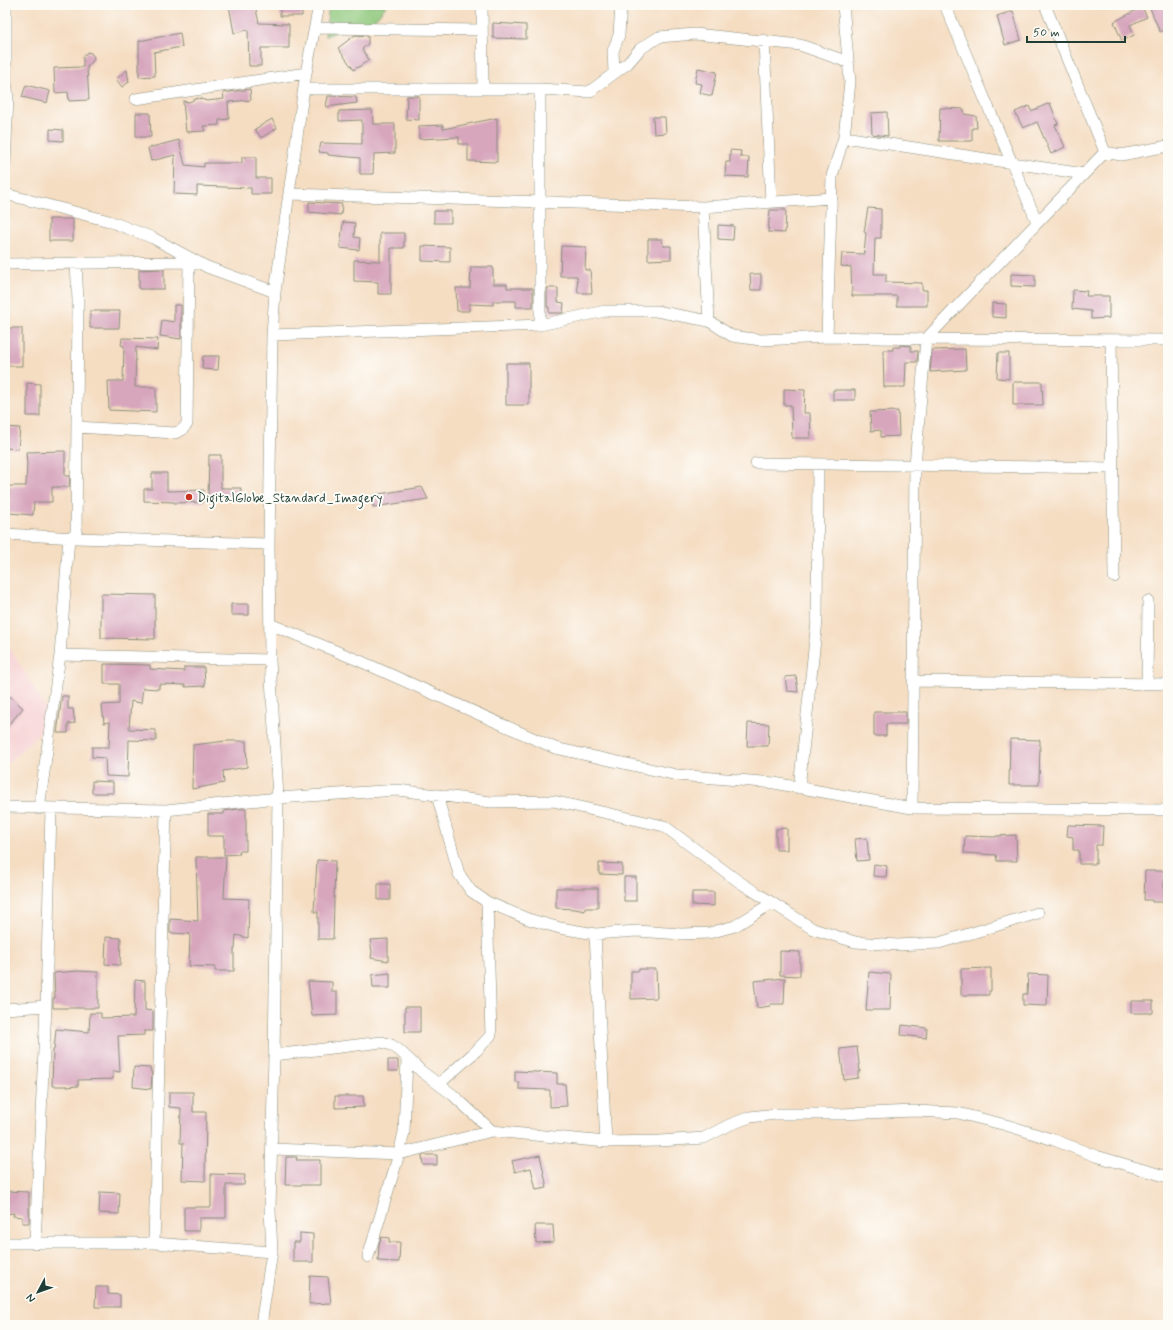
<svg xmlns="http://www.w3.org/2000/svg" width="1173" height="1330" viewBox="0 0 1173 1330" font-family="Mynerve,sans-serif">
<style>
.built{fill:#f7cfd2}
.green{fill:#8ec87c;stroke:#568258}
.building{fill:#d7a6bd}
.lines{fill:none;stroke-linecap:round;stroke-linejoin:round}
.street-casing{stroke:#8a8d7b;stroke-width:12}
.street{stroke:#fff;stroke-width:11}
.poi-dot{fill:#c8321e;stroke:#fdfcf7;stroke-width:1.5}
.labels{text-anchor:middle;stroke-width:4;stroke-linejoin:round;paint-order:stroke}
.poi-label{font-size:13px;fill:#1f3d34;stroke:#fdfcf7;text-anchor:start}
</style>
<rect width="100%" height="100%" fill="#fdfcf7"/>
<filter id="ink" filterUnits="userSpaceOnUse"><feTurbulence type="fractalNoise" baseFrequency=".025" numOctaves="2"/><feDisplacementMap in="SourceGraphic" scale="8" xChannelSelector="R" yChannelSelector="G"/><feConvolveMatrix kernelMatrix="1 2 1 2 8 2 1 2 1" color-interpolation-filters="sRGB"/></filter>
<filter id="wash" filterUnits="userSpaceOnUse"><feTurbulence type="fractalNoise" baseFrequency=".012" numOctaves="4" result="noise"/><feDisplacementMap in="SourceGraphic" scale="16" xChannelSelector="R" yChannelSelector="G"/><feGaussianBlur stdDeviation="0.9" result="paint"/><feColorMatrix in="noise" values="0 0 0 0 0 0 0 0 0 0 0 0 0 0 0 0 0 1.4 0 .05"/><feComposite in="paint" operator="in"/></filter>
<g filter="url(#wash)">
<rect width="100%" height="100%" fill="#f5ddc2"/>
<path class="built" d="M5 640 53 720 5 766Z"/>
<path class="green" d="M329 5H387L375 19 325 36Z"/>
<g id="blocks">
<path class="building" d="M229 5H255L259 23 289 24V48H261V66H249L248 30 234 33Z
M280 5H302V16H280Z
M1158 5H1168V28L1160 32 1150 8Z
M1142 7 1147 17 1130 25 1134 35 1122 41 1114 22Z
M1013 11 1021 40 1005 45 997 16Z
M493 23 526 25V39L493 38Z
M180 33 182 47 154 52 155 76 139 77V41Z
M355 35 368 36V44L362 49 369 60 357 68V67L354 70 338 48Z
M87 52 91 53 94 57 93 61 87 67 89 100 69 101 68 92 55 93 54 68 83 67V57Z
M698 68 717 72 712 96 700 93 702 84 695 83Z
M127 70 129 82 122 87 116 79Z
M26 85 50 91 47 103 22 97Z
M250 89 251 100 228 102 229 119 219 120V125L203 126 205 131 186 132 183 101 189 102 198 98 207 101 224 99 223 93Z
M328 96 356 97 357 103 326 107Z
M407 96H419V120L406 119Z
M1050 103 1058 124 1055 125 1065 147 1051 154 1037 122 1023 128 1015 112 1029 106 1031 111Z
M940 108 964 109V114L976 116 977 128H972V141H939Z
M372 110 373 124H395V153L374 154 373 174H360V158L328 155V153L319 152 321 143 362 144V120L339 121V111Z
M887 112 888 136 872 134 871 113Z
M136 113H150L151 137H136Z
M653 117H665L666 133 654 134Z
M497 118V162L468 161V144H459V137L419 139V126L443 125V129Z
M272 119 277 128 261 138 255 129Z
M50 129 63 130V141L50 140Z
M179 140 185 165 204 167V163H242V157H256V178H271V194H251V188L197 186V195L174 194 175 155 151 161 148 148Z
M730 150 741 151 740 157H749L748 177 725 176 726 162H730Z
M309 202 342 204 341 215 309 212Z
M868 208 881 209V238H875L874 274H886V282L922 283V290H927V306H897V296H852L851 267 841 266 842 253 864 254 866 233 864 232Z
M770 210H786L785 233 768 232Z
M434 211H451V223H434Z
M49 219H73V241H49Z
M343 222 355 223 354 237 360 238 359 250 340 248Z
M718 225 734 226 733 240 718 239Z
M380 233H404V248H391V294H378V282L354 281V260L380 261Z
M648 239H662L663 246H671V259L648 260Z
M422 246 450 247V262L422 261Z
M561 246 586 247 585 270H590L592 293H578L577 276H560Z
M471 267H493V284H507V288H533V307H516V301H493V305L469 304V311H457L456 288H470Z
M164 269V289H139V270Z
M750 274H761V290H751Z
M1011 274 1035 275V287L1011 286Z
M547 288H558V302L564 303 563 313H549V307H547Z
M1073 290 1087 291 1086 296H1109V318L1091 319V311L1072 309Z
M992 303 1006 304V318L992 317Z
M174 305H181V339L160 336 162 320 174 322Z
M90 311H120L119 328H90Z
M8 328H22V366H5Z
M122 338 158 339 157 350 136 347 135 387H156V412L109 410 108 381H123L124 346 121 345Z
M900 345 911 346V351H918L917 362H906L905 387H884L883 350H893V347H900Z
M965 349 966 370 930 372 932 350Z
M998 353H1009V379L997 378Z
M203 356H219L218 370 202 369Z
M506 363H529V405H506Z
M1013 382H1042L1043 405H1013Z
M27 383 40 384V416H27Z
M784 389 805 390 804 413H810L811 438H792L791 405H784Z
M833 390H855V400H833Z
M898 411 899 436 881 437V430L871 431 870 412Z
M5 427 20 428 18 449 5 448Z
M65 451V476H70L69 487H52V502H34L33 515 9 513V486H26L27 464 26 452Z
M209 455H221V488H241L240 499 208 498Z
M152 473H167V491L204 490V502L174 503V502L144 501V489H152Z
M422 487 428 499 373 507V495Z
M101 594 155 595V639L101 638Z
M231 604H249V615H231Z
M104 664 150 665V669L184 671V667H204L205 686 185 687 186 685 159 684V689L143 688 141 703 131 701 129 729 156 730V741L129 740 128 777 106 776 105 758 92 757V747H109L110 722 104 723 102 705 119 704V684H104Z
M796 676 798 692 787 691 785 677Z
M5 692 23 708 5 729Z
M62 696H68V709H73L75 723 68 724V733H57Z
M874 712H906V724H886V736H874Z
M748 723 769 724 768 746H747Z
M1010 739 1040 740 1039 785H1009Z
M226 741H246L247 767 223 771 224 783 192 789 193 745Z
M92 781 113 782V793H92Z
M238 809H246V851H239L240 854 224 855V836H208V814H224V811Z
M1068 825 1103 826 1102 845H1096V864H1079V850H1073V837L1067 836Z
M787 828V850H776V829Z
M1016 835 1017 861H997L996 855 964 853 965 836 996 837V836Z
M867 838 869 860 857 861 855 839Z
M196 857H226L224 898 249 899 248 938 236 935 235 949H234V971H215V967L189 966 190 934 170 933V919L198 921Z
M317 860 335 861 333 939H318V912H314Z
M599 863 622 864V875L599 874Z
M874 864 887 866 886 877 873 876Z
M1145 871H1164V902H1152V900H1144Z
M624 877H636V901H624Z
M378 884H390V900H378Z
M556 888H598V908H585V911L575 909 556 908Z
M692 892H714V906L692 905Z
M106 937 121 938 120 965 105 964Z
M388 939V961L371 958 372 952 370 940Z
M780 951 800 952V976L780 975Z
M991 968V991H989V995H961V969Z
M639 969H656L657 998 631 999V971H639Z
M78 971 98 972V1008H53V998H55L54 973Z
M869 972 891 974 890 1010H866Z
M390 973V988H373L372 975Z
M1028 974 1048 975 1047 1006 1023 1005V994H1027Z
M785 978 784 1004H770V1006L757 1008 754 981Z
M135 980 145 981V1010L153 1011V1031H144V1035L118 1036 120 1072 113 1071V1079L78 1080V1086L67 1087V1086H52L53 1050H54L56 1029 89 1032 90 1013H101V1018L134 1017Z
M308 981 332 982V992H337V1015L312 1016Z
M1131 1001H1153V1013H1131Z
M405 1007H420V1032H405Z
M902 1025 927 1028 926 1038 901 1035Z
M857 1047 860 1072H858V1078L844 1080 840 1049Z
M388 1060H398V1071H388Z
M134 1067 150 1068 152 1075 151 1089 133 1087Z
M515 1071 557 1073V1084H565L567 1106 550 1107V1090L519 1089V1082H515Z
M169 1092H193V1112H206L205 1181 182 1180 183 1143H180L181 1108 169 1107Z
M335 1096H363L364 1107 335 1108Z
M422 1155H437V1165H423Z
M540 1155 547 1188 536 1190 531 1168 515 1172 512 1161Z
M286 1157H297L296 1160H320V1185H285Z
M211 1174 245 1175 244 1185H226V1218H199V1231H184V1207H211Z
M5 1191 29 1192V1223H22V1217L13 1216 14 1213 5 1214Z
M100 1192 120 1193 119 1214 99 1213Z
M535 1225H553L554 1242 536 1243Z
M300 1233 313 1234V1262H293V1242H300Z
M381 1237 389 1238V1242H400L399 1262 378 1261 379 1245Z
M310 1276 328 1277 331 1303 309 1304Z
M96 1287H108V1294L120 1295V1307H95Z"/>
</g>
</g>
<g filter="url(#ink)">
<use href="#blocks" fill-opacity="0" stroke="#8a8d7b" stroke-width="1"/>
<g class="lines">
<defs>
<path id="street" d="M482 5 483 89
M945 5 1037 222
M1045 5 1105 152
M315 28 482 30
M764 40 771 202
M614 72 613 51 619 35 621 5
M304 89H540L589 92 628 63 640 49 659 37 695 34 800 45 848 62
M540 89V325
M136 99 306 73
M844 137 1084 174
M1105 152 1121 155 1168 146
M5 164 8 97 6 82V5
M5 194 109 221 153 238 207 267 275 292
M289 194 703 207 832 198
M703 207 709 321
M76 263 78 301 76 538
M5 264 189 262 195 264
M272 335 540 325 605 311H656L709 321 732 336 761 340 827 337 926 339 1168 340
M827 337 832 176 844 137 850 82 843 5
M1111 340 1114 577
M77 427 175 433 182 430 187 424 189 262
M756 463 1113 468
M5 534 76 538 269 544
M69 537 60 655 270 660
M270 624 360 661 555 748 677 775 774 783 912 808 1168 810
M913 681 1168 684
M1147 683 1148 601
M799 788 817 621 818 464
M437 795 459 874 471 891 487 902 528 919 560 928 595 934 637 931 681 934 709 933 735 926 772 903
M5 807 166 810 278 798 398 790 491 802 553 801 664 826 738 881 813 929 855 942 897 945 939 943 1038 913
M912 808 915 465 926 339 1105 152
M39 809 60 655
M595 934 606 1142
M5 1009 46 1006
M274 1055 382 1042 391 1045 399 1050 421 1071 453 1095 492 1131
M439 1084 476 1051 491 1035 487 902
M272 1149 399 1154 492 1131 606 1142 660 1141 704 1138 729 1125 750 1117 776 1114H841L914 1111 958 1113 1006 1125 1054 1140 1096 1156 1168 1177
M5 1243H154L272 1252
M154 1243 166 810
M35 1244 46 1006 51 809
M368 1257 399 1154 404 1132 407 1059
M261 1325 272 1252 270 1209 274 1055 278 798 270 660 269 544 272 335 275 292 306 73 319 5"/>
</defs>
<use href="#street" class="street-casing"/>
<use href="#street" class="street"/>
</g>
</g>
<circle class="poi-dot" cx="189" cy="497" r="4"/>
<g class="labels">
<g class="poi-label">
<text x="197" y="502">DigitalGlobe_Standard_Imagery</text>
</g>
</g>
<rect width="1173" height="1330" fill="none" stroke="#fdfcf7" stroke-width="20"/>
<g transform="translate(38 1292) rotate(229)" stroke="#fdfcf7" stroke-width="3" paint-order="stroke">
<path d="M0-3L7 15L0 10L-7 15Z" fill="#1f3d34"/>
<text y="-6" font-size="11" font-weight="bold" text-anchor="middle" fill="#1f3d34">N</text>
</g>
<path d="M1027 36v6h98v-6" fill="none" stroke="#1f3d34" stroke-width="2"/>
<text x="1033" y="36" font-size="12" fill="#1f3d34" stroke="#fdfcf7" stroke-width="3" paint-order="stroke">50 m</text>
</svg>
